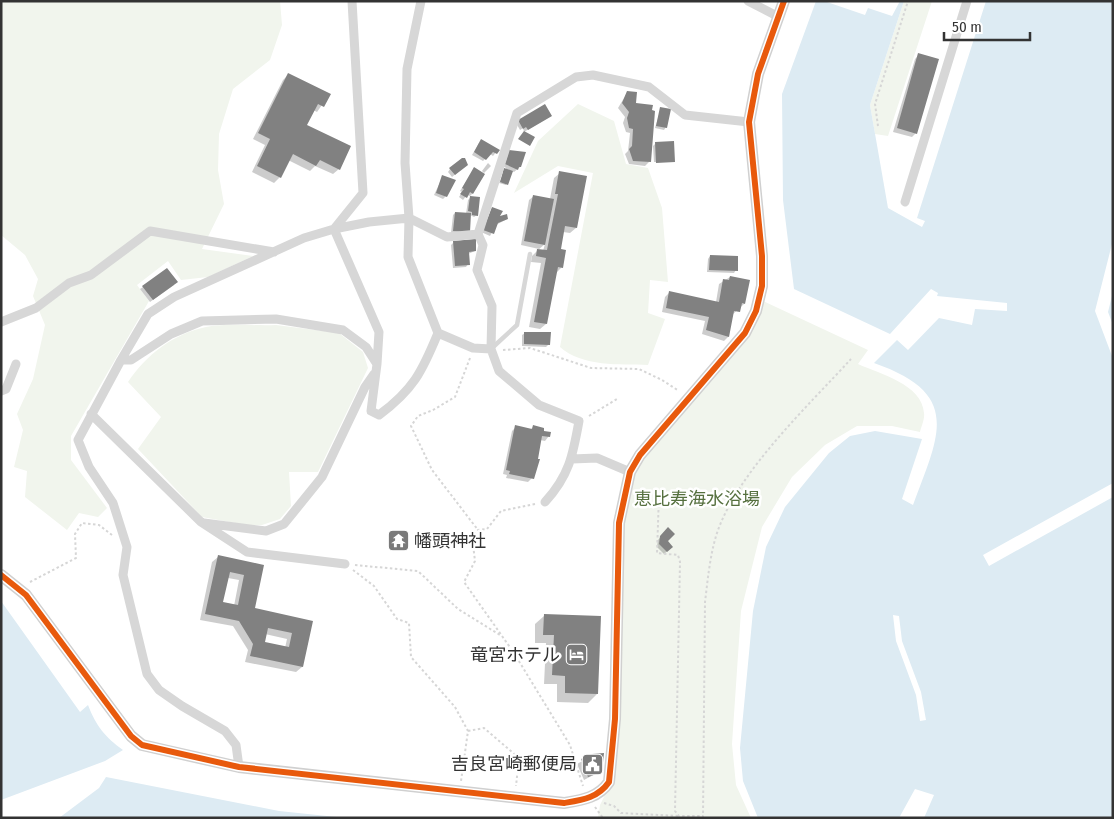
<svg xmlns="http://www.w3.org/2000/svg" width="1114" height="819" viewBox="0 0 1114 819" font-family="'Fira Sans Condensed','Noto Sans JP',sans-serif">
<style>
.green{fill:#f1f5ed}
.water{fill:#ddebf3}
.pier{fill:#fff}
.shadow{fill:#0003;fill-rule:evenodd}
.building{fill:#818181;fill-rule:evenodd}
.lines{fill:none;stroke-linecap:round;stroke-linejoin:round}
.path{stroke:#d6d6d6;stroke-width:2;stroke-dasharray:2.5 2.5;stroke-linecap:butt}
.lane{stroke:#d7d7d7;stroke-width:4.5}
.street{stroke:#d7d7d7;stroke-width:9}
.secondary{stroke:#d0d0d0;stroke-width:12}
.cycleway-casing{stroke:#fff;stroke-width:9}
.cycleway{stroke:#e8590c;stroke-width:6}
.labels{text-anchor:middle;stroke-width:5;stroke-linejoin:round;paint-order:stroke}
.park-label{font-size:18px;fill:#56703f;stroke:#fff}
.poi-label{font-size:18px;fill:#333;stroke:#fff;text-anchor:end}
</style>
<rect width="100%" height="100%" fill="#fff"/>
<path class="green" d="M1 1H280L282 25 270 60 233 89 219 134 218 170 224 204 202 249 253 256 208 277 181 280 168 261 137 285 149 301 71 436V460L107 508 98 517 79 513 67 530 25 497 27 471 14 467 23 430 17 414 33 379 45 325 33 296 38 279 25 255 1 235Z
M904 1H932L888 136 875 134 870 105Z
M578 104 614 121 626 164 648 168 662 208 668 282 650 280 648 313 665 319 648 365C620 364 582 367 560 347L593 173 558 166 514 193 538 141Z
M759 299 868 350 858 364C880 374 922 384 924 413 925 419 921 427 920 432L892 426H857L825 445 792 477 762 527 741 611 732 744 736 785 751 818H598L600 805 607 791 619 523 630 472 745 333Z
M276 325 339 333 363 352 368 368 318 472H289L291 506 280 519 262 525H246L202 517 138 449 161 417 128 382C146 355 173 334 206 327 227 323 254 326 276 325Z"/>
<path class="water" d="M816 1H824L865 15 868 8 892 16 900 1H904L870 105 888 208 922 227 925 221 917 218 986 1H1113V818H924L934 795 915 789 899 818H758L743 781 740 748 753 611 766 547 785 507 829 453 850 436 875 431 922 439 902 499 913 505C939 435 963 394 874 363L897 340 908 350 939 318 972 325 975 309 1007 311V303L937 296 938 293 931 289 890 334 794 289 783 200 782 94Z
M1 601 80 712 88 705C96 726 105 737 123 750L105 761 1 800Z
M106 777 279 811 346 818H59L99 788Z"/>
<path class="pier" d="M1113 240V292L1108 312 1113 325 1112 356 1095 311Z
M1113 483V497L989 566 983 555Z
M893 615 899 616 902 641 921 692 926 720 920 721 916 695 896 641Z"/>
<path class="shadow" d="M919 55 916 133 912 137 893 132 915 59Z
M288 75 329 95 317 112 313 110 306 126 339 169 333 174 315 166 310 171 288 160 280 177 274 183 252 172 265 145 253 139 283 80Z
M627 93 635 104 649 162 645 166 629 164 625 154 628 151 630 133 626 132 623 123 625 117 618 108Z
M661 108 666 127 664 130 655 128Z
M551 116 524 132 523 128 520 130 516 123 519 121Z
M479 143 498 150 493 156 490 154 483 161 472 155Z
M656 143 674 162H654L653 146Z
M510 151 520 167 514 172 512 171 506 185 499 183 506 168 503 166Z
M488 163 491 166 484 173 482 171Z
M464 167 452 177 448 172 450 169Z
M474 169 483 174 472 194 470 196 467 195 463 200 459 197 462 192 460 191Z
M560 173 576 228 570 233 563 232 560 250 562 267 556 273 546 324 540 329 529 327 541 263 531 262 532 256 539 249 521 245 529 200 534 196 550 199 554 178ZM545 244 543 251 538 250Z
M443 176 446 196 443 199 434 195Z
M471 197 477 215 474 217 470 215 469 232 451 233 453 215 455 213 466 214 468 200Z
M492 209 498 219H507L496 225 490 236 481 232Z
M454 242 475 251 468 254V264L466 267 453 268 451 245Z
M710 256 736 270 734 273 707 272 708 259Z
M730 277 744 304 732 315 728 337 724 341 702 334 705 321 662 312 665 297 669 293 716 302 719 284Z
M174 285 150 302 140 289 143 287Z
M525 333 549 344 546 347 522 346V335Z
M516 427 530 430 533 427 549 436 545 441 540 440 532 478 528 482 506 478 507 475 503 474 512 431Z
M668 529 666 541 672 547 664 554 657 547 658 540Z
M218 557 263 566 253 609 311 622 302 667 296 672 245 662 248 650 233 626 200 620 212 562ZM228 578 239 580 234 606 222 603ZM265 634 287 639 285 648 263 643Z
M544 616 597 694 588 703 557 702V684H544L546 643H535V624Z
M592 756 601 771 584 780 577 764Z"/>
<path class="building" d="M918 53 939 59 917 134 897 128Z
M288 73 331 94 324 107 318 104 307 125 351 146 340 170 320 160 316 166 293 154 281 178 257 166 270 139 258 133Z
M627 91 637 92 636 103 653 105 652 110 655 111 651 162 633 161 629 149 632 146 633 129 629 128 627 118 629 112 622 103Z
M545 104 552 116 528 130 526 127 523 129 518 120Z
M660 107 671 109 667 128 656 126Z
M524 131 535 137 530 146 518 139Z
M481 139 500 150 497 154 493 152 486 160 474 152Z
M674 141 675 162 656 163 655 142Z
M509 150 526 152 521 167H519L518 170 505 164Z
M462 158H465L468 165 455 175 449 168Z
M474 167 485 174 473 194 470 192 467 198 460 194 464 189 462 188Z
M504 168 513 171 508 185 500 182Z
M559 171 587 176 577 228 565 226 561 249 566 250 563 268 558 267 547 324 534 322 546 258 536 256 537 249 547 250 558 194H555Z
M442 175 456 180 447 197 436 193Z
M533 195 554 199 545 245 524 241Z
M470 196 480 197 478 216 472 215V212L468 211Z
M492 207 503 211 500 216 507 214 508 219 498 223 494 234 483 230Z
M455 212 471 213 470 232 453 231Z
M476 239V251L469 252 470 265 455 266 453 241Z
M710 255 738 256V271L709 270Z
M167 268 178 282 153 300 142 286Z
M730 276 750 280 745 304 742 303 740 312 734 311 729 337 706 330 709 317 666 308 669 291 719 302 723 279 729 280Z
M524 332H551L550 345 524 344Z
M515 425 532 429 533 425 544 428V431L551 432 550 437 542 436 538 459H540L534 479 509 474 510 471 506 470Z
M668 527 675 534 668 541 673 547 667 552 659 544 660 536Z
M218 555 264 565 255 608 313 621 303 667 250 656 253 644 239 621 205 614ZM230 572 244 575 238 605 223 602ZM268 628 292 633 289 647 265 642Z
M544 614 601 616 598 694 565 693V676L552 675 554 635H543Z
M604 753 602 772 588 777 581 759 592 754Z"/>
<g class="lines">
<path class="path" d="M878 126 875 104 908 1
M503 350 530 348 591 368 639 369 662 380 679 391
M470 358 455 397 433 410 418 416 411 426 432 470 478 530
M589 416 617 399
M659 495 657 553 678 555 680 562 675 811 679 816H703
M535 504 501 511 487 529 478 530 472 536 475 561 464 582 514 653 570 745 583 786
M355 565 418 571 458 609 500 635
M353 570 374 586 397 619 409 623 411 657 455 707 468 731 461 781
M30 582 76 558 75 534 82 523 99 525 112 535
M468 731 484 728 519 758 516 786
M604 803 614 806 621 813 678 816
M595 807 603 818
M703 818 705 602C708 578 710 553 718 530 740 470 807 407 851 359"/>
<path class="lane" d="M492 348 517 325 530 254"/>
<path class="street" d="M748 1 777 16
M905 202 967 1
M1 322 36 308 69 283 91 275 150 231 274 252
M438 333 473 348 491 349
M121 360H131L171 334 202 321 276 319 343 330 366 347 377 364 371 411 379 415C413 390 422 372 438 333L408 257 409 218 405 163 407 69 421 1
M377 364 379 332 334 229 369 222 409 218 447 237 478 234
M1 391 6 389 16 364
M91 414 201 522 247 552 345 564
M572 459 597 458 630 472
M545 502C569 476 573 455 579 421L539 405 499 371 491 349 492 306 477 270 483 245 478 234 517 113 576 77 593 75 649 87 685 115 749 122
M204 523 266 531 284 524 322 477 365 387 374 374
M239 767 236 745 225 731 182 706 159 690 147 674 123 575 127 547 113 503 89 467 78 440 121 360 148 314 174 297 304 238 334 229 363 193 352 1"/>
<path class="secondary" d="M1 575 26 595 131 736 142 745 239 767 564 803C582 800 598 798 609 782L615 719 619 523 630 472 640 455 745 333 756 311 762 286V256L749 122 758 74 784 1"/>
<defs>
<path id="cycleway" d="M1 575 26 595 131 736 142 745 239 767 564 803C582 800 598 798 609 782L615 719 619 523 630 472 640 455 745 333 756 311 762 286V256L749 122 758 74 784 1"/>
</defs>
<use href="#cycleway" class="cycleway-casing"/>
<use href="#cycleway" class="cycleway"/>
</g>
<defs>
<symbol id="temple-square" viewBox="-11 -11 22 22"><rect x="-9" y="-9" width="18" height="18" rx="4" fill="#7a7a7a" stroke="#fff"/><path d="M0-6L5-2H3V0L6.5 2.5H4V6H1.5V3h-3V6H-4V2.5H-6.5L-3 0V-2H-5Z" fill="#fff"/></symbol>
<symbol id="hotel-square" viewBox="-11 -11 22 22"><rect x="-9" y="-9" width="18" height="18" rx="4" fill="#7a7a7a" stroke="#fff"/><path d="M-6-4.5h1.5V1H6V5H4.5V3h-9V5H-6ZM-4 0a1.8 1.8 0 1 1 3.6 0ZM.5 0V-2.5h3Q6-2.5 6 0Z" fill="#fff"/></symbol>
<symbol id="civic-square" viewBox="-11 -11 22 22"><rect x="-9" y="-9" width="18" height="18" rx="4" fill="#7a7a7a" stroke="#fff"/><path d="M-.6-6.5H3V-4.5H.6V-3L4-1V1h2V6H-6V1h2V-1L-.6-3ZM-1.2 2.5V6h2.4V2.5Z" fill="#fff"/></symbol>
</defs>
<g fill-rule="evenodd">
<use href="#temple-square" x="386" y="528" width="25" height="25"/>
<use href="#hotel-square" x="564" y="642" width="25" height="25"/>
<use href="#civic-square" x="580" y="752" width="25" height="25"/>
</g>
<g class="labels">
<g class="park-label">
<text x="697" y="505">恵比寿海水浴場</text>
</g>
<g class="poi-label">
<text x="414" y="547" text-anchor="start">幡頭神社</text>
<text x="560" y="661">竜宮ホテル</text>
<text x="577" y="770">吉良宮崎郵便局</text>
</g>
</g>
<rect width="1114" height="819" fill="none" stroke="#333333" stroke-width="5"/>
<path d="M944 32v8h86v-8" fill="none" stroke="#333333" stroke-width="2.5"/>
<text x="952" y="32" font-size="15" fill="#333333" stroke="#ffffff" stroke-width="4" paint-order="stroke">50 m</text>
</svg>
